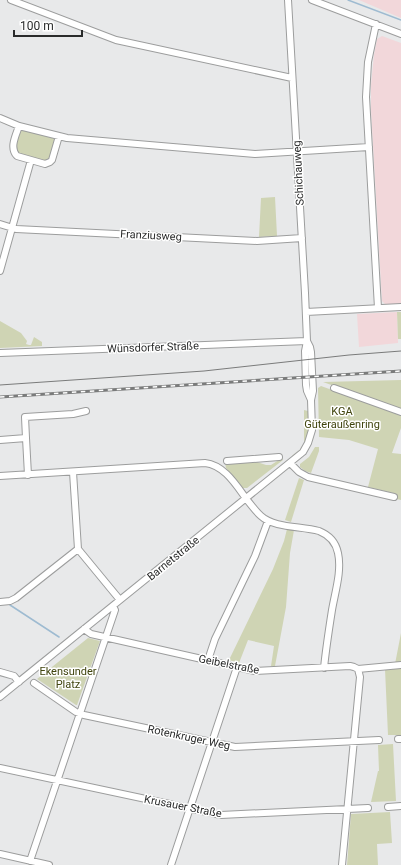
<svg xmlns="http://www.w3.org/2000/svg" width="401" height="865" viewBox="0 0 401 865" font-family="Roboto,sans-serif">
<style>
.industrial{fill:#f2d7da}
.green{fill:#cfd4b4}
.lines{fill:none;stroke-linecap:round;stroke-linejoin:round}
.stream{stroke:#9ebbd1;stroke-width:1.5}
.minor-casing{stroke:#9c9d9d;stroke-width:8}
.minor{stroke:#fff;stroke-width:6}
.tram{stroke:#7a7b7b;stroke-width:1}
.rail-casing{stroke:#7a7b7b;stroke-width:3}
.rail{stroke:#fff;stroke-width:1.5;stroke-dasharray:4.5;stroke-linecap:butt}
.labels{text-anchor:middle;stroke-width:3;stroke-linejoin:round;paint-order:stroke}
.street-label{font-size:11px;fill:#2a2b2b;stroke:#fff}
.park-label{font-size:11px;fill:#41450f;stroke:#fff}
</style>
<rect width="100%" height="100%" fill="#e8e9ea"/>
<path class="industrial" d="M359 0H401V18Z
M382 36 401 43V304L386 305 382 301 371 110V85L374 55 377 39Z
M397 312 398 343 359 347 357 314Z"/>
<path class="green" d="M21 129 55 139 50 159 46 161 17 154 14 148Z
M275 197 277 236 259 237 261 198Z
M397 312H401V339H398Z
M0 321 21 333 27 341 26 344 29 345H31L34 337 42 342V346L0 348Z
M401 380V410L323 382Z
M321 386 401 415V428L392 453 401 454V500L396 499 397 494 368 487 378 449 349 440 319 437 318 388Z
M304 410 308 411C311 432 308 443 292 457V456L301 448 304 443Z
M315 447H319V451L311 473 305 471 300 467V464L309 457Z
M282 458 283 460 247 488H242L226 468 225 463 254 461 266 465H271Z
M299 478 304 480 291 522 285 520Z
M287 529 294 530 290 553 286 607 275 666H271L274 646 248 640 239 663 229 660 273 569 284 541Z
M401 633V663L395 664Z
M88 638 100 641 77 705H76L37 679Z
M401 668V735H388L385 669Z
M393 744 396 801 371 802 378 771H379L378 745Z
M390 812 392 843 377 844 378 865H347L351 814Z"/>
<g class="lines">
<path class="stream" d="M348 0 401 20
M10 605 59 637"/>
<defs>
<path id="minor" d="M11 0 116 40 292 78
M288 0 305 293 307 341 305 351 306 385 307 391 311 400
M312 0 401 34
M376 24 368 62 366 97 378 308
M0 118 19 126 67 138 255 154 369 147
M19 126C16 135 9 148 17 156L45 164 50 162 52 160 59 136
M0 224 16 229 257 241 302 238
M0 271 31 160
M306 312 401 307
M0 353 307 341
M334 388 401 412
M26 438 25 417 73 414 86 411
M0 440 26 438 28 475
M227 461 279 457
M290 463 299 472 308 477 394 497
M73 472 78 549 120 600
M0 476 205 463C231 466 242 499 261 516 274 528 301 526 319 531 329 535 336 543 338 553 342 571 335 592 332 610 329 629 326 648 324 668
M0 602 10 601 16 598 78 549
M84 629 91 634 255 671 350 666 354 667 358 669 401 665
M208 660 215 639 255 556 268 521
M0 672 14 676 19 682
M34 683 76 712 84 715 235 747 379 740
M0 697 303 452 308 443 312 430 311 400 313 391 311 352 310 347 307 341
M398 739H401
M0 768 221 815 368 808
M388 807 401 806
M0 854 49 865
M30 861 115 610 113 606
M171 865 237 667
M342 865 360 677 358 669"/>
</defs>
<use href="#minor" class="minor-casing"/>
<use href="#minor" class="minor"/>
<path class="tram" d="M0 385 204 371 349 355 401 351"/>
<defs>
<path id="rail" d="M0 397 401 371"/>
</defs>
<use href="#rail" class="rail-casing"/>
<use href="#rail" class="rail"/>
</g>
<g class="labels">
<g class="street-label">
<text transform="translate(298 173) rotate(-93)" y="4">Schichauweg</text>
<text transform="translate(151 235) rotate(3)" y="4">Franziusweg</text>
<text transform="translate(153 347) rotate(-2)" y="4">Wünsdorfer Straße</text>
<text transform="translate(173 558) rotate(-39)" y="4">Barnetstraße</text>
<text transform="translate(229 664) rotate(11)" y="4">Geibelstraße</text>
<text transform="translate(189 737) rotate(12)" y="4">Rotenkruger Weg</text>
<text transform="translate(183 806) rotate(11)" y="4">Krusauer Straße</text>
</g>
<g class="park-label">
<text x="342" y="415">KGA<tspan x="342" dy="13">Güteraußenring</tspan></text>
<text x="68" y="675">Ekensunder<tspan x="68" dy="13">Platz</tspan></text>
</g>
</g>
<path d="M14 30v6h68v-6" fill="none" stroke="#2a2b2b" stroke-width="2"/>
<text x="20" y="30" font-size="12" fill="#2a2b2b" stroke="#ffffff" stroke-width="3" paint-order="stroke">100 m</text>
</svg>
